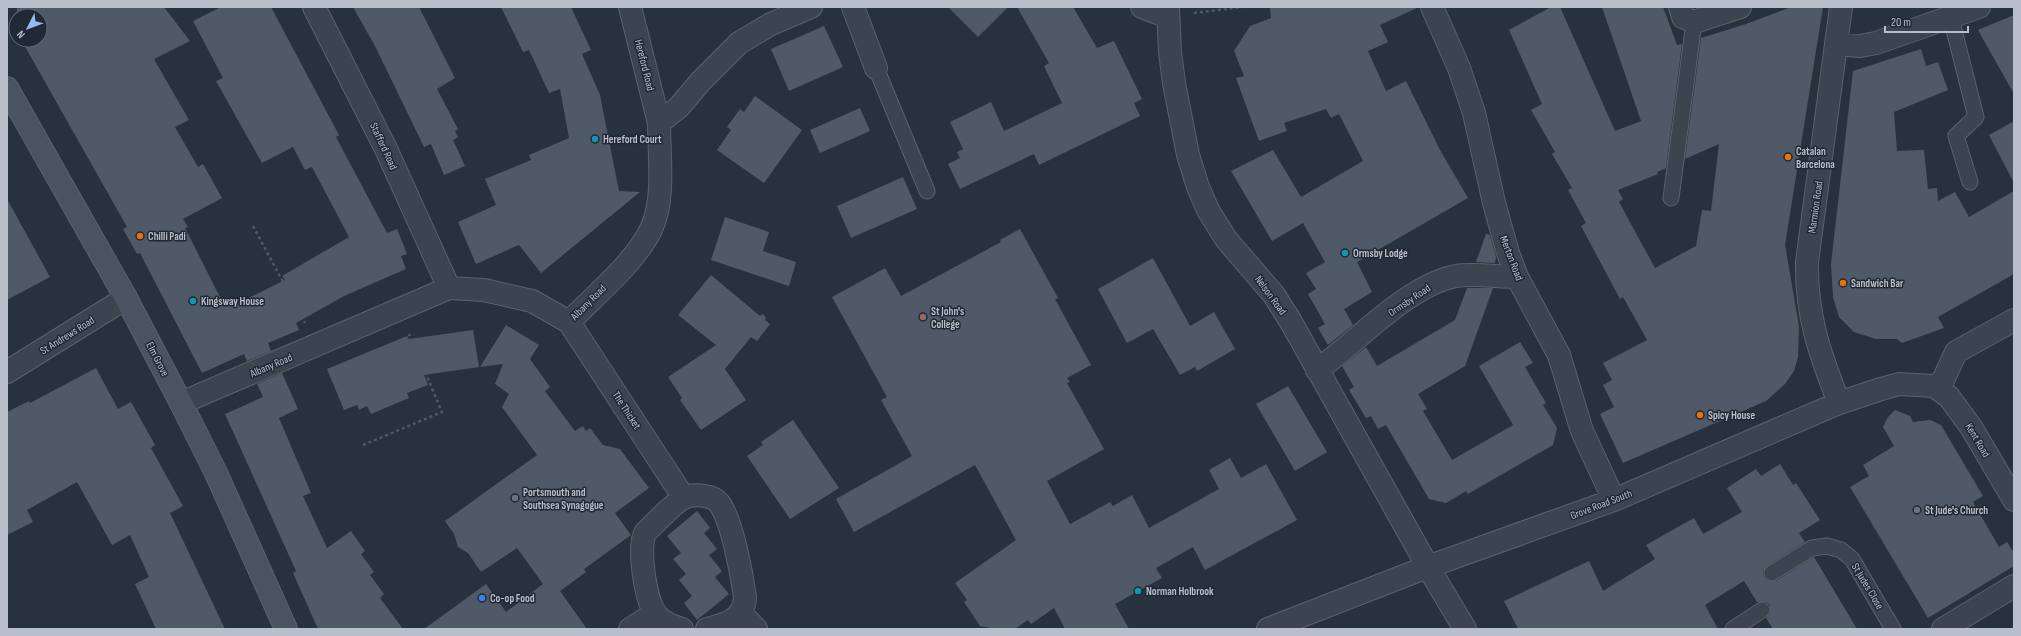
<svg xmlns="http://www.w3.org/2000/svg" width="2021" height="636" viewBox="0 0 2021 636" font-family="'Sofia Sans Condensed',sans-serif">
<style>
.building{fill:#4f5968}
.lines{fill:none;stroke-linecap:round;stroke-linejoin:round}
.service-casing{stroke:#5a626d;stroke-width:17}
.pedestrian-casing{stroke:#5a626d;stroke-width:24}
.minor-casing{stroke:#5a626d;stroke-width:24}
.secondary-casing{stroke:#5a626d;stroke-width:24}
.path{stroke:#4a5c5f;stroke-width:2.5;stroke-dasharray:3 3;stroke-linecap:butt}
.service{stroke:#3c444f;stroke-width:15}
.pedestrian{stroke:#3c444f;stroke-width:22}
.minor{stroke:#3c444f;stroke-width:22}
.secondary{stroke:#4a5362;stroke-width:22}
.culture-dot{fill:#0f9aa8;stroke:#212935;stroke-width:1.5}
.food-dot{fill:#e8710a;stroke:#212935;stroke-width:1.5}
.education-dot{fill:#8d6e63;stroke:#212935;stroke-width:1.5}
.worship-dot{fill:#6b7280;stroke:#212935;stroke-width:1.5}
.shop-dot{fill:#3f7fe0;stroke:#212935;stroke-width:1.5}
.labels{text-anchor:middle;stroke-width:3;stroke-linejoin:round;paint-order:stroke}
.street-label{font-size:11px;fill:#b9bfca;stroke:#212935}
.poi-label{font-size:11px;font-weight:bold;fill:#b9bfca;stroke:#212935;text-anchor:start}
</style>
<rect width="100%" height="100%" fill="#28323f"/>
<path class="building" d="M17 7H164L190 41 154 59 189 120 175 127 198 167 203 164 222 198 183 219 188 227 185 228 224 305 240 297 242 301 285 280 282 276 349 237 312 167 305 170 293 147 262 163 216 81 223 78 193 21 221 7H271L339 135 336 137 387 233 397 229 407 254 401 256 406 269 344 296 296 323 299 330 268 343 271 351 247 361 244 354 202 373 140 253 137 254 123 229 127 227 23 43 22 40H40V16H17Z
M353 7H419L455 78 437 89 458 129 455 131 458 137 453 140 465 166 444 175 431 144 424 147 375 46Z
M501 7H571L591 50 582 54 600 95 619 191 640 192 541 273 519 245 476 264 458 222 496 205 485 179 531 160 529 155 569 138 560 89 549 93 529 50 523 52Z
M948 7H1008L978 37Z
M1017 7H1073L1097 48 1114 41 1142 99 1134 103 1140 116 1039 165 1034 154 960 189 948 164 960 158 957 152 963 149 950 122 991 102 1004 131 1062 103 1044 66 1049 63Z
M1270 7H1419L1380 25 1388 42 1368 51 1386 91 1406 81 1440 150 1468 198 1357 262 1372 292 1344 309 1353 325 1328 345 1318 328 1325 324 1308 294 1316 289 1306 273 1325 262 1303 223 1272 241 1231 171 1273 150 1301 197 1363 161 1339 114 1331 118 1326 109 1284 123 1287 131 1259 141 1236 78 1244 76 1234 51 1250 26 1271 18Z
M1551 7H1560L1615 131 1641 121 1602 7H1663L1677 45 1682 44 1666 168 1657 172 1658 174 1618 190 1623 199 1619 202 1655 268 1696 246 1702 210 1711 211 1719 144 1685 159 1701 38 1746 24 1791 7H1823L1785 245 1799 326 1798 357 1794 371 1785 384 1766 401 1623 463 1600 414 1614 407 1603 385 1612 380 1603 363 1647 340 1623 297 1620 299 1581 226 1586 223 1568 190 1572 188 1552 154 1555 152 1531 110 1542 104 1509 30Z
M2014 15V94L1978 30Z
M824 26 843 67 789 91 771 49Z
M1921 49 1926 66 1938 62 1948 90 1894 112 1897 151 1924 150 1928 189 1937 188 1938 201 1955 192 1969 217 2014 191V274L1938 317 1944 328 1902 343 1897 339H1876L1854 332 1839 317 1833 297 1831 264 1853 71Z
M755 96 802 130 764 183 717 150 731 130 727 127 740 109 744 112Z
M860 108 870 131 820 153 810 130Z
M2014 121V183L1989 135Z
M903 177 917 209 851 238 837 206Z
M7 199 50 277 7 300Z
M725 217 769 232 763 251 796 262 789 286 711 260Z
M1020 229 1058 298 1055 299 1091 365 1067 378 1070 382 1067 383 1104 449 1047 481 1070 524 1110 502 1113 506 1132 495 1149 528 1219 489 1209 470 1230 458 1241 478 1266 464 1297 520 1205 570 1193 547 1156 568 1162 578 1115 604 1129 629H1065L1054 608 1031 624 1028 620 1015 629H996L980 626 964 602 967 600 955 583 1016 540 975 465 854 532 836 499 912 456 881 400 887 397 832 297 885 268 901 296 1001 242 1000 240Z
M1486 234 1490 235 1496 257 1495 263 1476 262Z
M1153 258 1190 326 1214 312 1235 349 1197 371 1195 367 1180 375 1153 329 1127 343 1098 289Z
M711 275 760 316 763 314 766 318 765 320 770 324 757 341 751 337 725 369 746 400 701 430 680 400 682 398 668 377 716 345 678 315Z
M1467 288H1493L1465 366 1418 394 1427 409 1423 411 1452 460 1513 425 1479 366 1520 342 1533 363 1525 367 1546 403 1543 405 1557 428 1553 445 1468 494 1466 491 1446 503 1429 499 1386 425 1378 429 1371 416 1366 418 1349 390 1354 387 1342 366 1366 347 1377 366 1455 320Z
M506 325 539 345 530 359 550 387 545 391 575 431 583 426 586 431 590 428 603 445 620 449 649 488 615 513 631 535 584 569 586 572 560 591 587 629H424L486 584 506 612 543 584 517 548 481 572 468 553 458 547 454 534 445 521 537 455 502 407 509 394 495 384 503 364 480 367Z
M473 330 479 367 424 375 428 385 407 393 409 398 371 414 367 406 359 410 357 405 344 410 327 369 407 336 409 339Z
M96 368 118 409 131 402 155 445 151 448 183 506 170 513 225 629H156L135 584 149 577 130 535 112 545 77 482 27 510 33 522 7 535V412L29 401 30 403Z
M282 373 298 409 279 418 311 493 303 496 327 548 351 531 365 551 361 554 374 572 370 575 384 594 380 598 403 629H318L293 573 296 571 225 414 263 397 257 384Z
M1288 386 1327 452 1295 471 1256 404Z
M1895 410 1910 416 1913 422 1930 420 1941 425 1983 496 1973 502 1999 547 2007 542 2014 553V566L1928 618 1850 487 1869 476 1863 465 1894 446 1883 427 1888 417Z
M793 420 839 488 790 519 747 456 763 445 761 442Z
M1780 464 1793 485 1796 483 1820 520 1799 533 1805 542 1767 566 1763 573 1764 577 1768 581H1776L1814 557 1857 629H1773L1766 618 1770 614V605L1766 602H1757L1744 581 1705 605 1718 629H1518L1504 601 1589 561 1603 591 1655 559 1646 545 1694 518 1703 534 1742 512 1727 488 1756 469 1761 476Z
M697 511 710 528 704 533 717 549 709 555 722 571 715 577 729 594 697 620 684 603 692 596 679 580 686 574 673 559 681 553 667 536Z"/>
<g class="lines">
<defs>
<path id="service" d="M1951 18 1976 117 1956 136 1970 182
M876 68 927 191
M1671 198 1694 22
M1772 573 1812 548 1827 546 1841 550 1852 559 1893 629
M1733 629 1762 610"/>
<path id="pedestrian" d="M1939 389 1956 352 2014 320"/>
<path id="minor" d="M314 7 386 149 449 288
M630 7 659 123
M853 7 876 68
M1142 7 1168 17
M1168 7 1170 52 1174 83 1188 155 1198 187 1208 210 1226 239 1274 295 1291 322 1428 567 1465 629
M1432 7 1459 68 1474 113 1494 203 1508 253 1517 277 1559 355 1582 431 1614 500
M1680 7 1683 17 1694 22 1740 7
M1836 44 1860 46 1876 43 1979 7
M569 322C594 296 638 260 652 227 665 198 659 155 659 123L679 107 701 81 739 43 771 24 811 7
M1317 370C1357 342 1408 285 1456 276 1476 273 1497 277 1517 277
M7 372 126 298
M181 403 449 288 484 290 532 301 569 322 684 498
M1839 403C1820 354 1806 316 1807 262L1841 7
M741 613 756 629
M630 629 655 613
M682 629C672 626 663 623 656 614 645 600 638 548 645 533 653 525 676 501 684 498 693 493 713 495 719 503 732 520 742 575 745 597 744 620 726 624 707 629
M1268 629 1422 569 1614 500 1839 403 1881 389 1899 384 1934 386 1949 397 1971 427 2014 500
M1943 629 2014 586"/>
<path id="secondary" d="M7 88 126 298 181 403 216 473 286 629"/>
</defs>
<use href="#service" class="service-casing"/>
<use href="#pedestrian" class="pedestrian-casing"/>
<use href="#minor" class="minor-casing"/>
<use href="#secondary" class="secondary-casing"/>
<path class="path" d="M1194 13 1243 7
M253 226 305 323
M1675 339 1693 371
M363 445 442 412 409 334"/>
<use href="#service" class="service"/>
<use href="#pedestrian" class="pedestrian"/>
<use href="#minor" class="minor"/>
<use href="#secondary" class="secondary"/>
</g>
<g class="culture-dot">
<circle cx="595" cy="139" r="4"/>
<circle cx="1345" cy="253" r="4"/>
<circle cx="193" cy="301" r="4"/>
<circle cx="1138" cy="591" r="4"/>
</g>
<g class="food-dot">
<circle cx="1788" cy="157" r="4"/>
<circle cx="140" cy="236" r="4"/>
<circle cx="1843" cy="283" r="4"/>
<circle cx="1700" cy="415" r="4"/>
</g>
<circle class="education-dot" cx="923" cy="317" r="4"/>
<g class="worship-dot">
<circle cx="515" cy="498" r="4"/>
<circle cx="1917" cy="510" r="4"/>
</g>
<circle class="shop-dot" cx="482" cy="598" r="4"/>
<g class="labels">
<g class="street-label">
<text transform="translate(645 65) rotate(76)" y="4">Hereford Road</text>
<text transform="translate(384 146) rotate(65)" y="4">Stafford Road</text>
<text transform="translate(1815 207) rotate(-82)" y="4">Marmion Road</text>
<text transform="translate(1512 258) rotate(69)" y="4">Merton Road</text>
<text transform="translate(1271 295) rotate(54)" y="4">Nelson Road</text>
<text transform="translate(1409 300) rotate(-34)" y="4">Ormsby Road</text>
<text transform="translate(588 302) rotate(-45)" y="4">Albany Road</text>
<text transform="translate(67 335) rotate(-32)" y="4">St Andrews Road</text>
<text transform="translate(158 359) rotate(63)" y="4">Elm Grove</text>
<text transform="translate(271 365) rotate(-23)" y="4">Albany Road</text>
<text transform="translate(627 410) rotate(57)" y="4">The Thicket</text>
<text transform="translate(1978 440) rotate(59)" y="4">Kent Road</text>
<text transform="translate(1601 504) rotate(-21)" y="4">Grove Road South</text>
<text transform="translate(1868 586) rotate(59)" y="4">St Judes Close</text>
</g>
<g class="poi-label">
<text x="603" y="143">Hereford Court</text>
<text x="1796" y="155">Catalan<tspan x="1796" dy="13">Barcelona</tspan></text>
<text x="148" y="240">Chilli Padi</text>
<text x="1353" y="257">Ormsby Lodge</text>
<text x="1851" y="287">Sandwich Bar</text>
<text x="201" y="305">Kingsway House</text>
<text x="931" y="315">St John's<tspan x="931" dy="13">College</tspan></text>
<text x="1708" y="419">Spicy House</text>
<text x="523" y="496">Portsmouth and<tspan x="523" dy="13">Southsea Synagogue</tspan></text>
<text x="1925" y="514">St Jude's Church</text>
<text x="1146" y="595">Norman Holbrook</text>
<text x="490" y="602">Co-op Food</text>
</g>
</g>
<rect width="2021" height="636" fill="none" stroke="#b9bfca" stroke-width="16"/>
<g transform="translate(28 28) rotate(228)"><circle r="19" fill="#212935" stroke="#5e6571"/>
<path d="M0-3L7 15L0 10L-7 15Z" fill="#97b9f0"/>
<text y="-6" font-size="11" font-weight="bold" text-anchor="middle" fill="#b9bfca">N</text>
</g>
<path d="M1885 26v6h83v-6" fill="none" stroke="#b9bfca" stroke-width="2"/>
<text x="1891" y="26" font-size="12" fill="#b9bfca" stroke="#212935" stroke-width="3" paint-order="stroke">20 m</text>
</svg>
